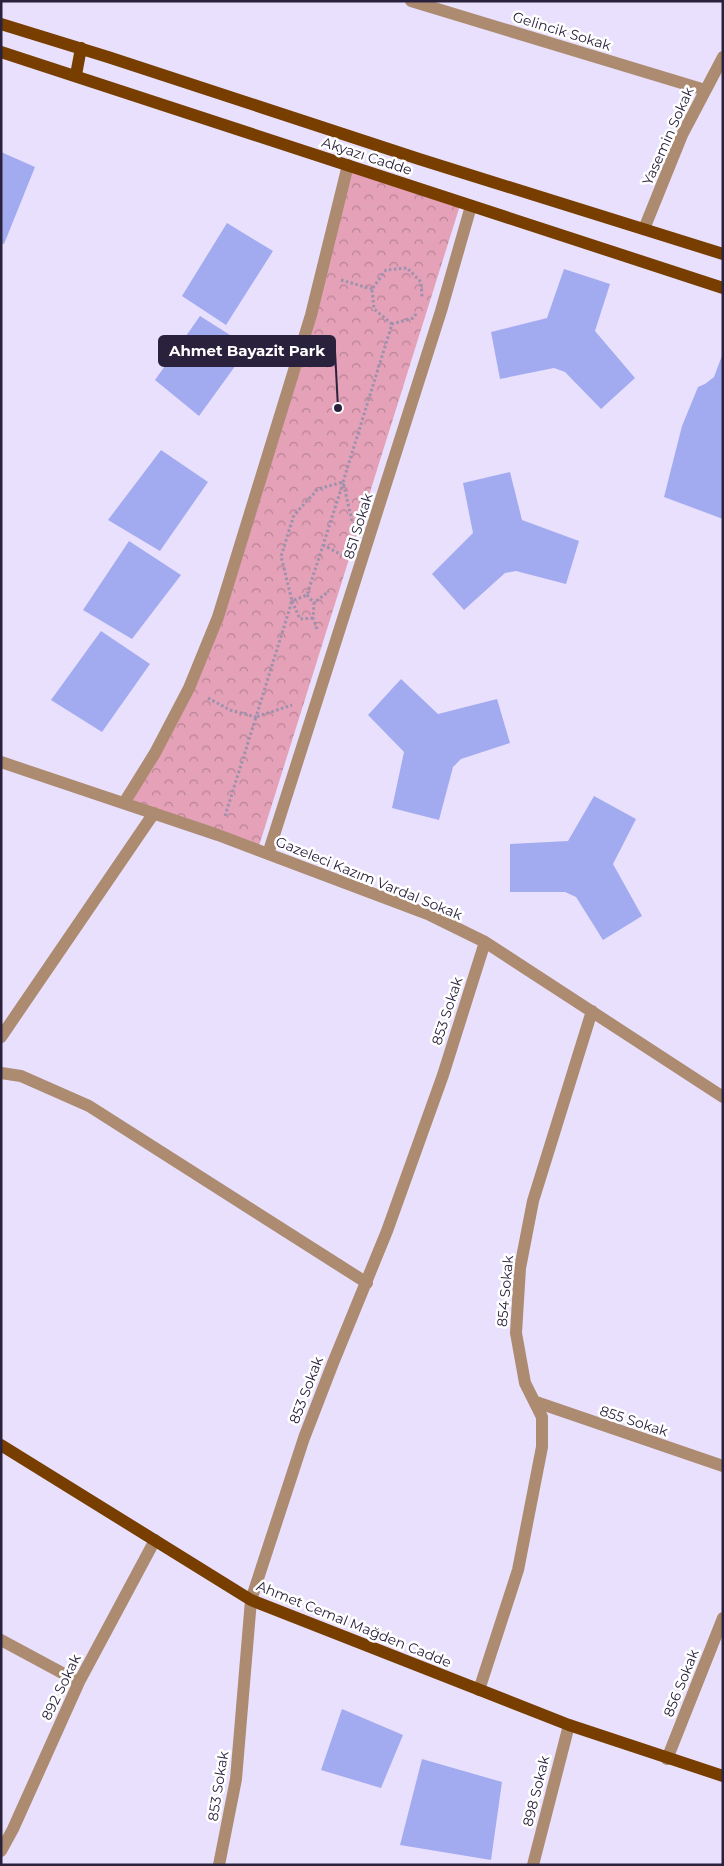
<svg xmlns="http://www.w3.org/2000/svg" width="724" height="1866" viewBox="0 0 724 1866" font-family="Montserrat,sans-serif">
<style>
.park{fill:url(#park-crowns)}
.building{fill:#a3abf0}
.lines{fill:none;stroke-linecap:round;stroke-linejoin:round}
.path{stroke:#9b92ae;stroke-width:3;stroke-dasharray:2.5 2.5;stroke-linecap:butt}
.minor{stroke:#ac8b71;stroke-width:12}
.major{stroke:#773e00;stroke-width:12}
.labels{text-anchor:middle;stroke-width:5;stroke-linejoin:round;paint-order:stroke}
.street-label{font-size:14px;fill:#2a213c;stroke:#fff}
.leader{fill:none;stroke:#2a213c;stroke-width:2}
.callout-dot{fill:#2a213c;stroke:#fff;stroke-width:2}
.callout{fill:#2a213c;stroke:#2a213c;stroke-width:2}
.callout-label{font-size:15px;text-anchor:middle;font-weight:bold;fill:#fff}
</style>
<defs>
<pattern id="park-crowns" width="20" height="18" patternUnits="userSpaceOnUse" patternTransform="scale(1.25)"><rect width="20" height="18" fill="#e4a1b7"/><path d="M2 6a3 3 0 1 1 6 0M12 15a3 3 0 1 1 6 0" fill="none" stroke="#b98396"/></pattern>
</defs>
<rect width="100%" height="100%" fill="#e8e0fd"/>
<path class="park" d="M353 165 462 199 258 849 124 803 155 753 218 617Z"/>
<path class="building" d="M1 152 35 167 4 244 1 243Z
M227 223 273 251 226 325 182 296Z
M564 269 610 284 595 331 635 378 601 409 565 372 554 368 500 379 491 332 547 318Z
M200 316 249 347 199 416 155 380Z
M723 353V519L664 497 682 426 698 387 705 384 714 377Z
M161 450 208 482 160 551 108 520Z
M510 472 522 520 579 541 566 584 516 571 505 573 464 610 432 574 473 533 463 483Z
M129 541 181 575 132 639 83 610Z
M101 631 150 664 102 732 51 700Z
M401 679 438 714 497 699 510 743 461 759 453 767 439 820 392 808 404 752 368 715Z
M594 796 636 819 613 864 642 916 603 940 576 897 565 892H510V844L568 841Z
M342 1709 403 1735 381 1788 321 1770Z
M422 1759 502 1782 491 1860 400 1845Z"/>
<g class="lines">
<path class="path" d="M341 280 372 289
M392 324 374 309 372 289 386 270 407 268 421 282 422 297
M352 521 343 482 392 324 413 318 417 313
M323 545 342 555
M307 595 314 603
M313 618 300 619 292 601 307 595 343 483
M317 629 313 618 314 603 329 591
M208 698 230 710 256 717 292 601 281 556 294 515 318 489 343 482
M225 816 256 717 292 705"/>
<path class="minor" d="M411 1 705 90
M644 229 682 135 723 57
M1 762 218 835 430 915 485 942 723 1097
M124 803 155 753 189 688 218 617 311 315 348 165
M268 854 441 311 471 206
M1 1037 154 813
M1 1073 21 1076 89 1106 367 1283
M536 1402 723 1466
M1 1640 79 1682
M479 1690 518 1570 542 1447V1417L525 1383 516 1333 520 1268 533 1201 592 1011
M667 1759 723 1618
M1 1851 13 1829 79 1682 155 1540
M219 1865 236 1779 251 1600 304 1438 333 1363 387 1231 443 1075 485 942
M533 1865 569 1725"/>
<path class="major" d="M1 24 108 57 419 159 723 254
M1 52 723 288
M76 75 81 48
M1 1445 251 1600 569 1725 723 1776"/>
</g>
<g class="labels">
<g class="street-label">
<text transform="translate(562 31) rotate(17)" y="5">Gelincik Sokak</text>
<text transform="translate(668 136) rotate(-66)" y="5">Yasemin Sokak</text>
<text transform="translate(367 156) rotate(18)" y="5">Akyazı Cadde</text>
<text transform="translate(358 526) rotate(-73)" y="5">851 Sokak</text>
<text transform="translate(369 878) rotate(22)" y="5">Gazeleci Kazım Vardal Sokak</text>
<text transform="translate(447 1011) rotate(-72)" y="5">853 Sokak</text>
<text transform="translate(505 1291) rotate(-85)" y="5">854 Sokak</text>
<text transform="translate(306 1390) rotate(-69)" y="5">853 Sokak</text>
<text transform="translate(634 1421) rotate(18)" y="5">855 Sokak</text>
<text transform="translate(354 1624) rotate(22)" y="5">Ahmet Cemal Mağden Cadde</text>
<text transform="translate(681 1683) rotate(-68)" y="5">856 Sokak</text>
<text transform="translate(61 1687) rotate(-64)" y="5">892 Sokak</text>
<text transform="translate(218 1786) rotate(-81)" y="5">853 Sokak</text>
<text transform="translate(536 1791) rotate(-76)" y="5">898 Sokak</text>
</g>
</g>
<path class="leader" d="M338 408L335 351"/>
<circle class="callout-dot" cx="338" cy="408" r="5"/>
<rect class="callout" x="159" y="336" width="176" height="30" rx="5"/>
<g class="callout-label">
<text x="247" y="356">Ahmet Bayazit Park</text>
</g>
<rect width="724" height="1866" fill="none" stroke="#2a213c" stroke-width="5"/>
</svg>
